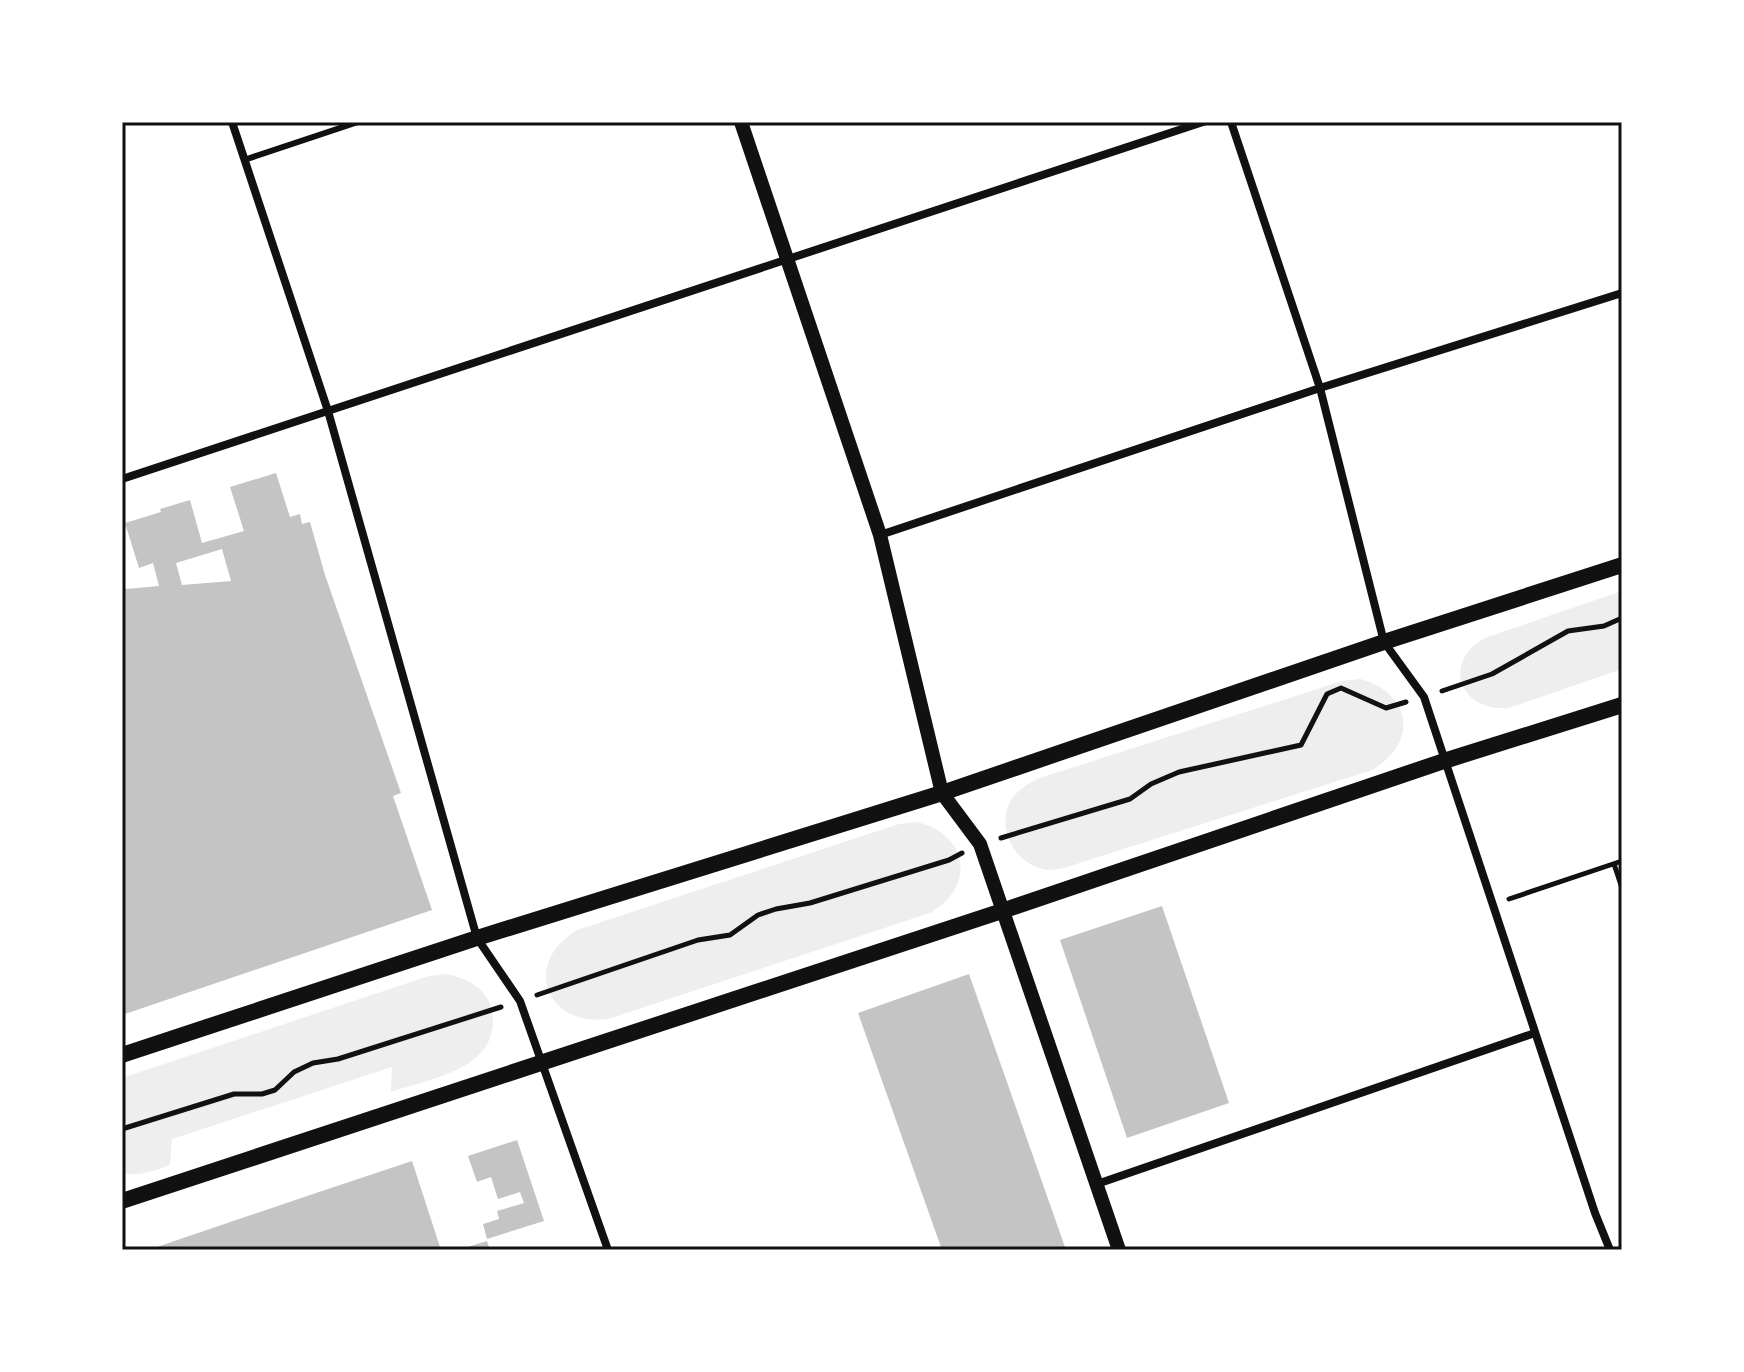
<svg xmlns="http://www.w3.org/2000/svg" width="1744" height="1372" viewBox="0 0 1744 1372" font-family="'Playfair Display',serif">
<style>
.green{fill:#eee}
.building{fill:#c4c4c4;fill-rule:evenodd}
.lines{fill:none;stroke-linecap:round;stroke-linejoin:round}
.path{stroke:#111;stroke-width:5}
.service{stroke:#111;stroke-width:6}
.minor{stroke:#111;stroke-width:8}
.tertiary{stroke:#111;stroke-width:14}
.secondary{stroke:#111;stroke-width:16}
.neatline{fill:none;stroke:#111;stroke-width:3}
</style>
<rect width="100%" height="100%" fill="#fff"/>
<path class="green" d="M1622 591V669L1509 708C1460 713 1441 662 1485 638Z
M1360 679C1412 693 1419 743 1372 770L1067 867C1062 868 1054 870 1049 870 1017 867 997 832 1009 804 1015 792 1025 785 1037 779L1342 681Z
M917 822C969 835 976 886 930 913L608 1019C545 1027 522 963 577 930L899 824Z
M447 974C468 979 488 988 492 1012 501 1069 432 1078 391 1092L392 1067 172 1139 170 1165C154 1171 138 1177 122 1173V1078L429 976Z"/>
<path class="building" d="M276 473 290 517 300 514 302 524 310 522 325 575 401 793 393 796 432 910 122 1015V577L126 589 159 586 153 563 139 568 125 523 161 512 160 509 190 500 202 543 244 531 230 487ZM222 549 231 581 182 585 176 563Z
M1162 906 1229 1103 1127 1138 1060 940Z
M969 974 1066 1250H942L858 1013Z
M517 1140 544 1221 487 1239 483 1224 499 1219 497 1211 524 1203 520 1192 498 1199 491 1177 477 1182 468 1156Z
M412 1161 441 1250H148L319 1192Z
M487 1241 490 1250H461V1249Z"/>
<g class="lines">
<path class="path" d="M1442 691 1492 674 1568 631 1604 626 1622 618
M1001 838 1130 799 1151 784 1179 772 1301 745 1327 694 1341 688 1386 708 1406 702
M1614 864 1622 888
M1509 899 1622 861
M537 995 698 940 730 935 758 915 776 909 810 903 949 860 962 853
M122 1129 234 1094H262L275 1090 294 1072 313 1063 338 1059 501 1007"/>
<path class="service" d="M244 160 358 122"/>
<path class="minor" d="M232 122 328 411 477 938 520 1001 608 1250
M1231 122 1320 388 1384 642 1424 697 1595 1213 1610 1250
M122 479 1203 122
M880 535 1320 388 1622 293
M1097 1184 1535 1033"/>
<path class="tertiary" d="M741 122 880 535 942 793 980 844 1119 1250"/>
<path class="secondary" d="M122 1055 477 938 942 793 1384 642 1622 565
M122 1201 1002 911 1444 761 1622 705"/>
</g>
<rect width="1744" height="1372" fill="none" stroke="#ffffff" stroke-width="248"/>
<rect x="124" y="124" width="1496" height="1124" class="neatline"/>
</svg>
